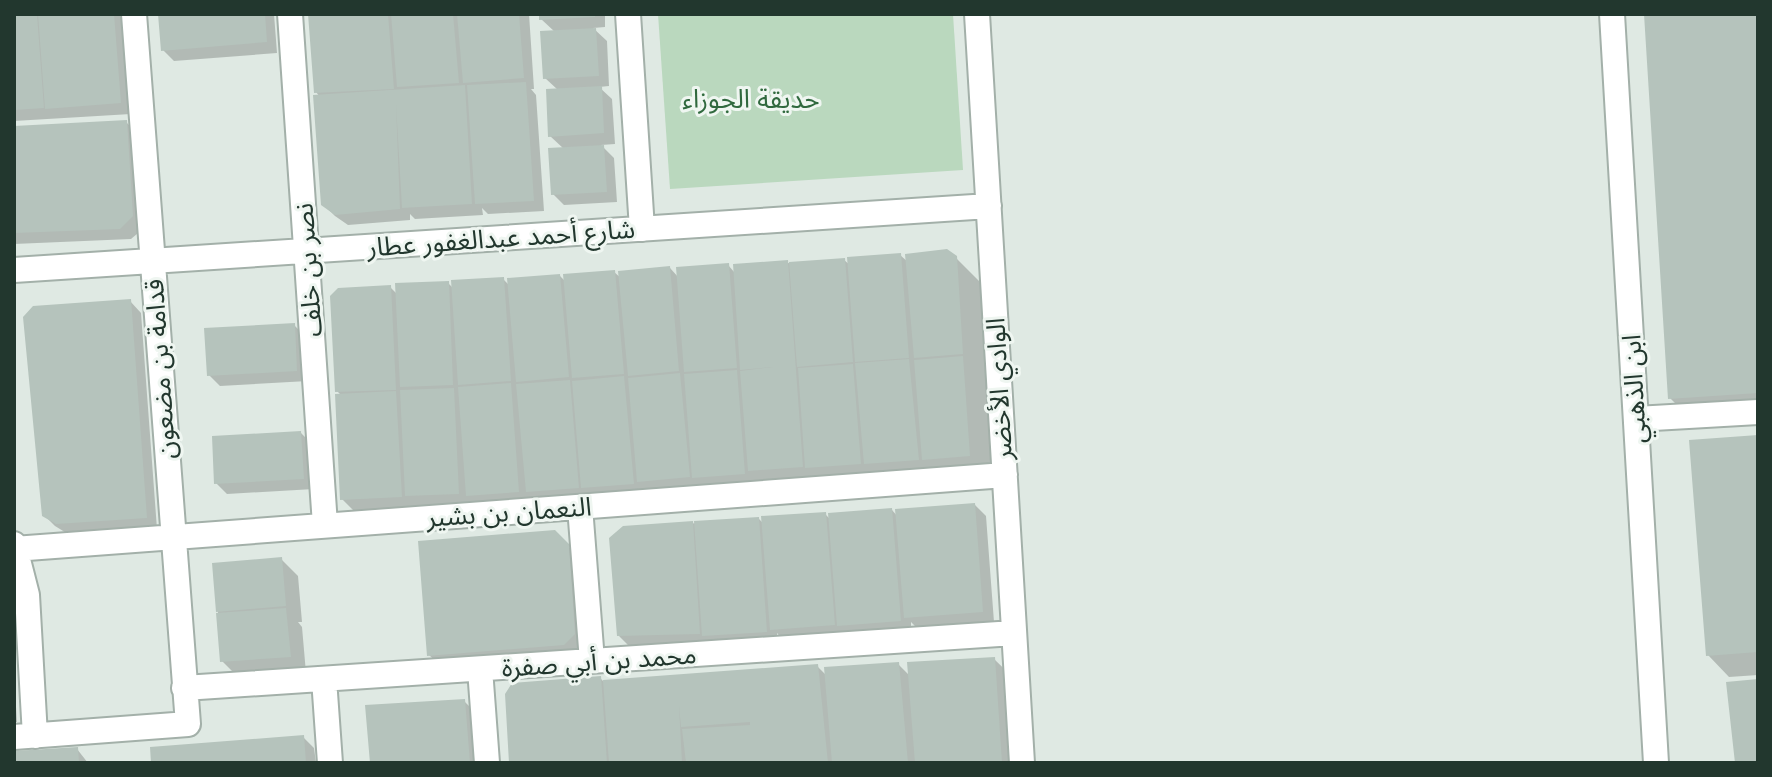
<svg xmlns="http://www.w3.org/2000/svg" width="1772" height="777" viewBox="0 0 1772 777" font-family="Inter,'Noto Sans Arabic',sans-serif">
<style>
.green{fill:#bad8be}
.shadow{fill:#0003}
.building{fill:#b5c3bc}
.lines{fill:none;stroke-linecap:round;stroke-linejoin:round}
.minor-casing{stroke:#a3b0a9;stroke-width:28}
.minor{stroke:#fff;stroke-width:24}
.labels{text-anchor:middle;stroke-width:6;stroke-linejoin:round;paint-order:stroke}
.park-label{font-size:26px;fill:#30693e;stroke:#eff6f1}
.street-label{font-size:26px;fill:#22372e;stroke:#eff6f1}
</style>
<rect width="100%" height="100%" fill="#dfe9e3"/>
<path class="green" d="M658 14H953L963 170 670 189Z"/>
<path class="shadow" d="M37 14H118L124 20 131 114 14 121V15Z
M160 14H274L277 53 174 61 163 50Z
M310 14H529L534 89H531L536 95 544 211 488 214 482 208 483 215 415 219 410 214V220L348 225 335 216 323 204 320 97 316 92Z
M541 14H605V27L593 28 607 41 609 86 599 87 612 99 615 144 601 145 614 158 617 202 564 205 553 194 564 149 550 136 558 90 545 78 555 32 541 19Z
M1646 14H1758V404L1681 409 1670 398Z
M126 122 137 133 144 228 131 239 14 244V129Z
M900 255 908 262 955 257 985 287 990 382H987L991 387 998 484 612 516 606 510 371 528 342 499V396L337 391 390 287 398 295 448 283 453 288 503 279 510 286 560 276 566 282 614 272 621 278 670 268 679 278 728 265 735 273V266L844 260 850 265Z
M130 301 141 313 157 529 68 534 55 526 44 515Z
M294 325 305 336 308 381 220 386 209 375Z
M301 433 312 444 314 489 227 494 216 483Z
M1758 437V675L1729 677 1708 655Z
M975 505 986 516 994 622 917 628 911 622V632L850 636 844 631 845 636 783 640 777 633V642L715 646 710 640V644L630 647 619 636 624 528 759 519 764 524 825 514 831 520 892 510 898 517Z
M554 532 579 557 585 646 576 656 441 666 429 655Z
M281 559 298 576 302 622H298L302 627 306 673 239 678 222 661 214 565Z
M994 659 1023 687 1028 763H511L600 678 604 682 817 666 827 676 898 664 910 676Z
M14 676 17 722H14Z
M464 701 475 712 479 763H371Z
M303 737 314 748 316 763H153Z
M77 749 88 763H14V753Z"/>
<path class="building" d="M14 14H37L44 108 14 110Z
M38 14H114L121 103 45 109Z
M158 14H265L267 42 161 51Z
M308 14H388L394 89 314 93Z
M391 14H453L459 83 397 87Z
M457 14H519L524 78 463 83Z
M539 14H595V17L539 20Z
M1644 14H1758V393L1668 399Z
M596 28 599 76 543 79 540 31Z
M526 82 534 201 475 204 467 85Z
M465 85 472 204 402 208 396 104 400 209 335 215 321 205 313 95Z
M602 86 604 133 548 137 546 89Z
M127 120 133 216 120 229 14 233V126Z
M604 145 607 192 551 195 548 148Z
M947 249 957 256 963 354 914 358 905 254Z
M901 253 909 358 855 362 847 257Z
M845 258 853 362 797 367 789 262Z
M788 260 803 467 748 471 740 371 773 367 740 370 733 264Z
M729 263 737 368 684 372 676 267Z
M670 266 679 371 628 376 618 271Z
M615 270 624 374 572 378 563 274Z
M560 274 569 377 516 382 507 278Z
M504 277 511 381 458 385 451 280Z
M449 281 453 385 400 387 395 283Z
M391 285 396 390 335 392 330 296 338 288Z
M131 299 147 518 56 524 42 516 23 317 33 306Z
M295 323 297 371 207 376 204 328Z
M963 356 970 456 922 460 914 360Z
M909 359 919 460 864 464 855 363Z
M853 364 861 464 805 468 798 368Z
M737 370 745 474 692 478 684 374Z
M680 373 690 477 637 482 628 378Z
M624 376 634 484 581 488 572 381Z
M570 380 579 488 526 492 516 384Z
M511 383 519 492 466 496 458 387Z
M454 388 459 494 405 496 400 390Z
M396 391 402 497 340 500 335 394Z
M301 431 304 479 214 484 212 436Z
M1758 435V652L1706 656 1689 440Z
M975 503 983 612 904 618 895 509Z
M892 508 901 621 837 626 828 513Z
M826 512 835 625 770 630 761 516Z
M759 517 767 632 702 636 694 521Z
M693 521 700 634 617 636 609 538 623 526Z
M555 530 569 544 575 634 564 645 427 656 418 541Z
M282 557 286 606 216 612 212 563Z
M286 608 291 657 220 662 216 613Z
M995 657 1002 763H915L907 662Z
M899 662 908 763H832L824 667Z
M818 664 828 763H686L682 729 750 725V722L681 727 679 705 682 763H609L603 680Z
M601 676 607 763H509L505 694 512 683Z
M1758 679V763H1735L1726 682Z
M465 699 470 763H370L365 705Z
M304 735 306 763H151L150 747Z
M78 747 79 763H14V751Z"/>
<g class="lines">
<defs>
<path id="minor" d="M290 14 325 525
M628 14 642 229
M977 14 1022 763
M1612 14 1656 763
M14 270 989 206
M1636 419 1758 412
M580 507 592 661
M14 544 27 595 35 736
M14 549 1005 475
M480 669 487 763
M324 679 330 763
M184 688 1014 633
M14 737 188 724 134 14"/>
</defs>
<use href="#minor" class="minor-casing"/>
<use href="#minor" class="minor"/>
</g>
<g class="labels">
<g class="park-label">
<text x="751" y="108">حديقة الجوزاء</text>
</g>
<g class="street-label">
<text transform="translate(501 238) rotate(-4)" y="9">شارع أحمد عبدالغفور عطار</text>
<text transform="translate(308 270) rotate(-94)" y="9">نصر بن خلف</text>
<text transform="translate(160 369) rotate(-94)" y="9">قدامة بن مضعون</text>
<text transform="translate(999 389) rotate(-93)" y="9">الوادي الأخضر</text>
<text transform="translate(1634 389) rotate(-93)" y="9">ابن الذهبي</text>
<text transform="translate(509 512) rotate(-4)" y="9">النعمان بن بشير</text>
<text transform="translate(599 661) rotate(-4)" y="9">محمد بن أبي صفرة</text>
</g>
</g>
<rect width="1772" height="777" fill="none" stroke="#22372e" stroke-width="32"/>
</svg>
